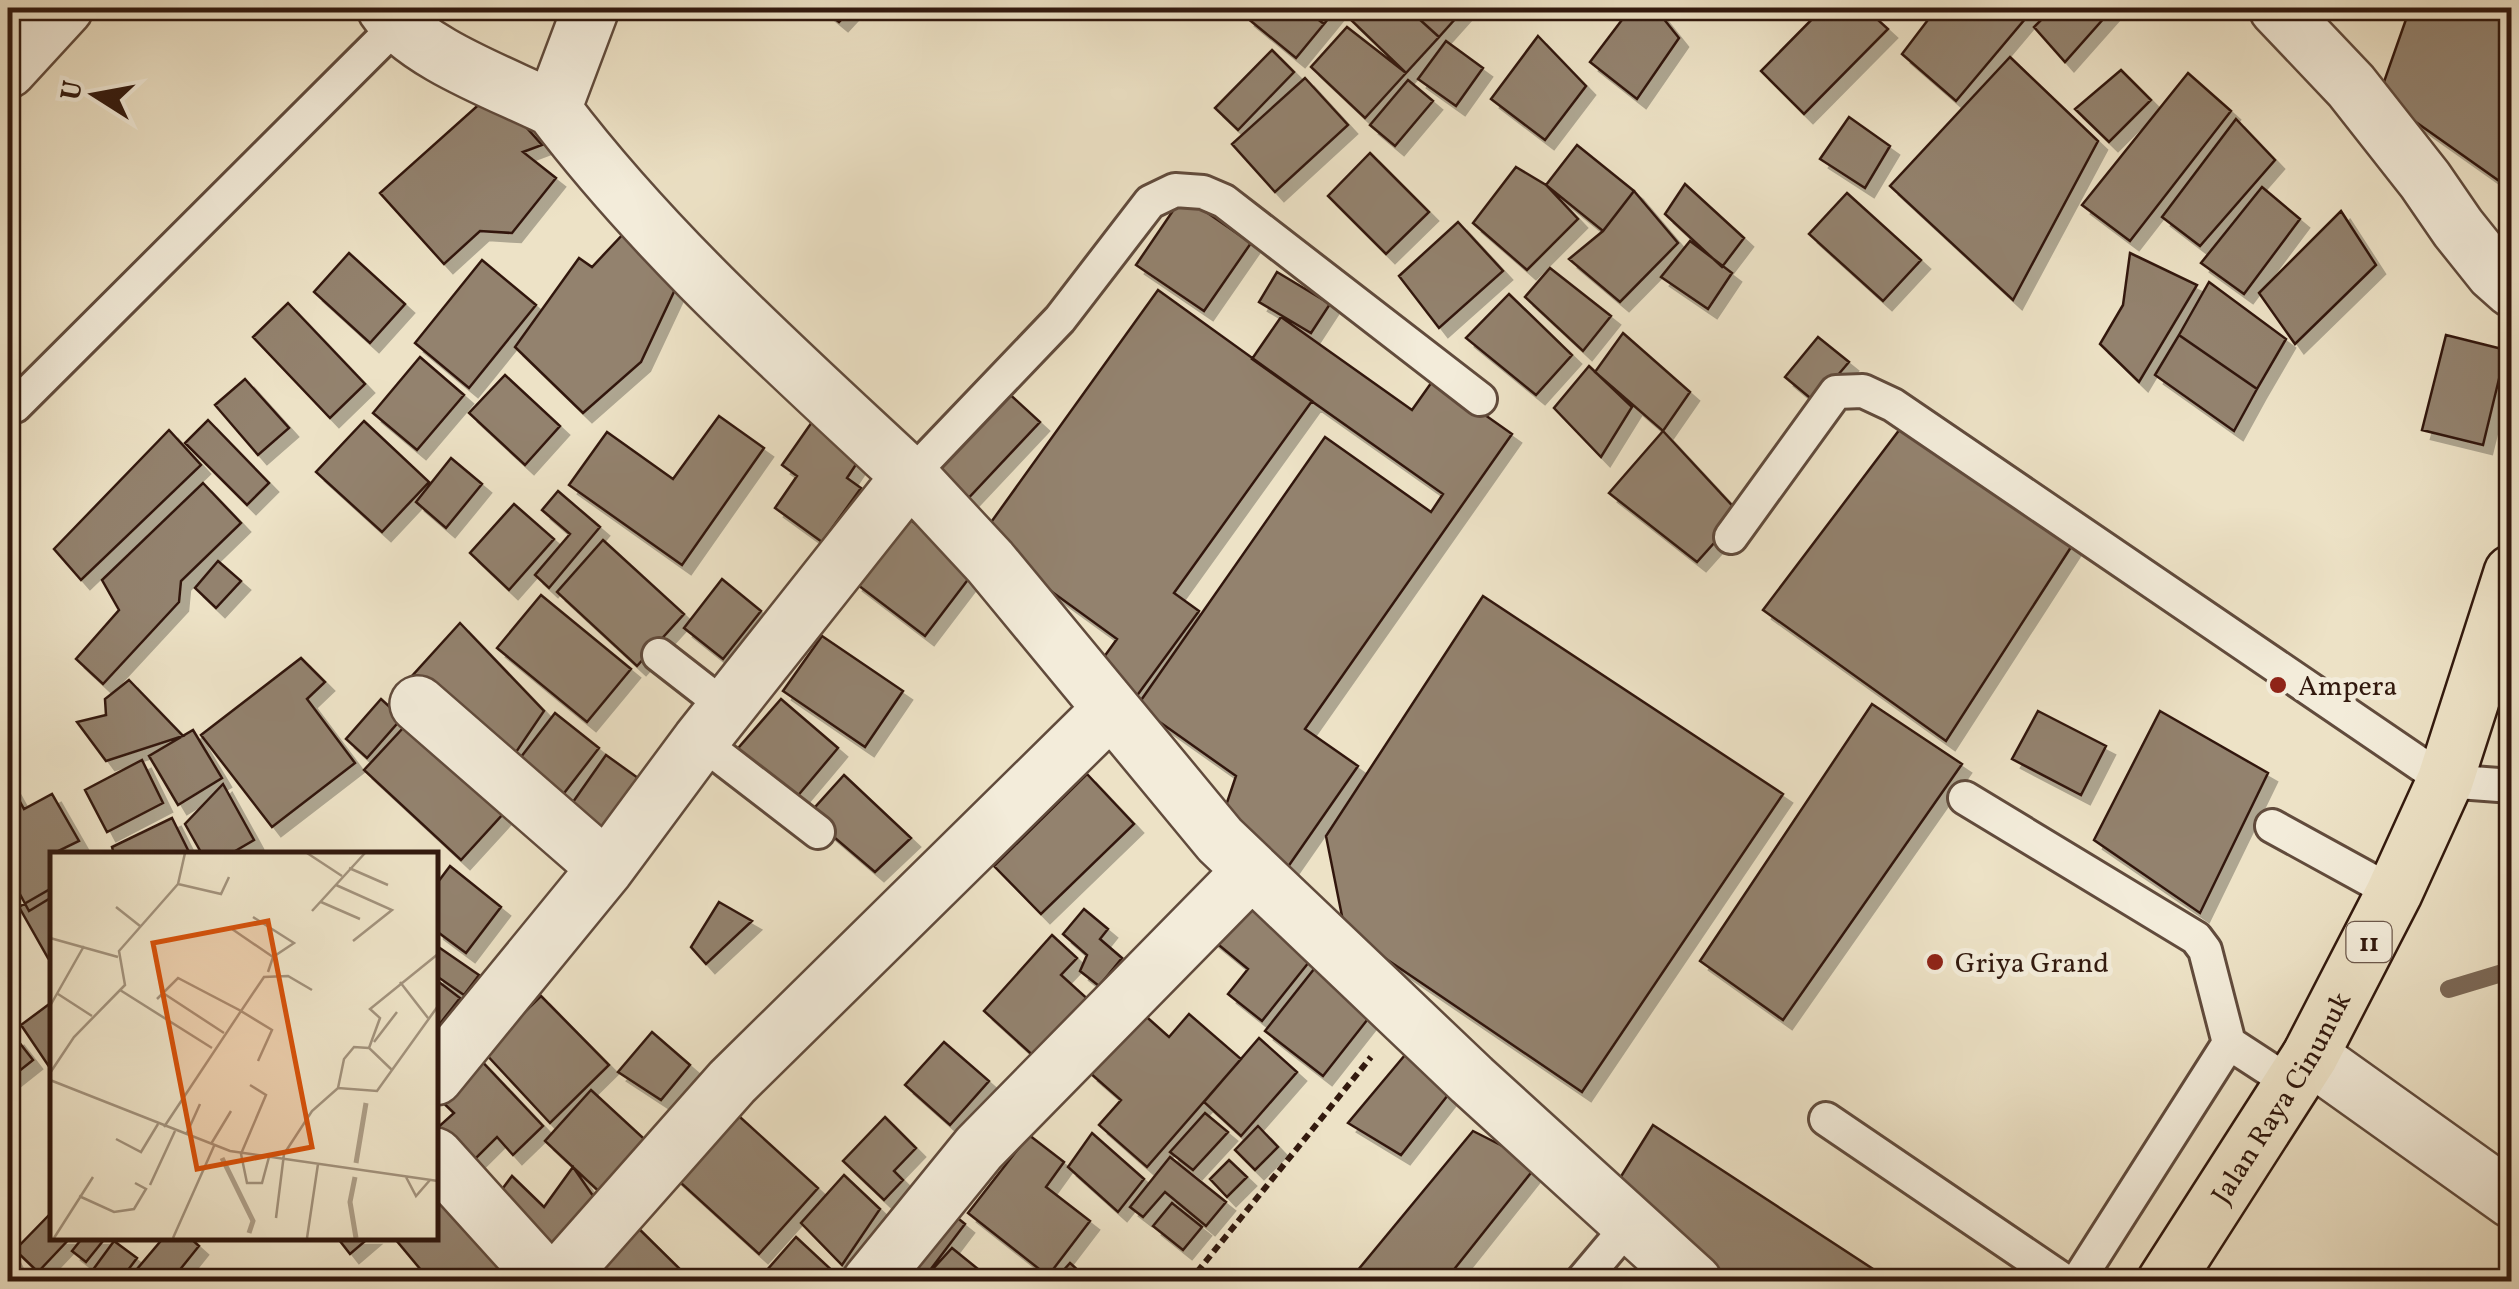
<svg xmlns="http://www.w3.org/2000/svg" width="2519" height="1289" viewBox="0 0 2519 1289" font-family="Vollkorn,serif">
<style>
.lines{fill:none;stroke-linecap:round;stroke-linejoin:round}
.stream{stroke:#7c6957;stroke-width:18}
.building{fill:#93826e;stroke:#32190e;stroke-width:2.5;filter:url(#shadow)}
.lane-casing{stroke:#614b3c;stroke-width:38}
.street-casing{stroke:#614b3c;stroke-width:60}
.highway-casing{stroke:#32190e;stroke-width:60}
.path{stroke:#32190e;stroke-width:6;stroke-dasharray:8 5;stroke-linecap:butt}
.lane{stroke:#f3ecda;stroke-width:32}
.street{stroke:#f3ecda;stroke-width:55}
.highway{stroke:#ede2c6;stroke-width:55}
.poi-dot{fill:#8f2418;stroke:#f3ecda;stroke-width:4}
.labels{text-anchor:middle;stroke-width:10;stroke-linejoin:round;paint-order:stroke}
.shield{fill:#f3ecda;stroke:#6c584b;stroke-width:2.5}
.shield-label{font-size:25px;font-weight:bold;fill:#32190e}
.poi-label{font-size:28px;fill:#32190e;stroke:#f3ecda;text-anchor:start}
.street-label{font-size:28px;fill:#32190e;stroke:#f3ecda}
.inset-river{fill:none;stroke:#ad9e87;stroke-width:5}
.inset-road{fill:none;stroke:#a2927c;stroke-width:2.5}
.view{fill:#d6530c;fill-opacity:0.15;stroke:#d6530c;stroke-width:5}
.inset-edge{fill:none;stroke:#32190e;stroke-width:5}
</style>
<defs>
<filter id="shadow"><feDropShadow dx="9" dy="9" stdDeviation="0" flood-color="#0004"/></filter>
</defs>
<rect width="100%" height="100%" fill="#ede2c6"/>
<filter id="stains"><feTurbulence type="fractalNoise" baseFrequency=".002" numOctaves="4"/><feColorMatrix values="0 0 0 0 .2 0 0 0 0 .09 0 0 0 0 .02 0 0 0 .5 -.17"/></filter>
<radialGradient id="worn" r=".72"><stop offset=".6" stop-color="#630" stop-opacity="0"/><stop offset="1" stop-color="#630" stop-opacity=".3"/></radialGradient>
<g class="lines">
<path class="stream" d="M2449 989 2512 970"/>
</g>
<path class="building" d="M822 8H852L839 22Z
M1254 8H1303L1324 24 1296 58 1246 17Z
M1303 8H1337L1324 24Z
M1360 8H1407L1439 37 1406 73 1350 19Z
M1407 8H1465L1439 37Z
M1631 8H1655L1679 38 1637 99 1590 62Z
M1823 8H1865L1888 29 1804 114 1761 71Z
M1937 8H2013L2025 19 1956 101 1902 54Z
M2015 8H2036L2025 19Z
M2053 8H2113L2065 62 2034 27Z
M2410 8H2512V190L2379 96Z
M1347 27 1406 73 1365 118 1311 67Z
M1538 36 1586 86 1545 140 1491 99Z
M1446 41 1483 68 1456 106 1418 79Z
M1272 50 1294 72 1238 130 1215 108Z
M2010 57 2098 141 2013 300 1890 186Z
M2121 70 2151 100 2109 142 2075 109Z
M2188 73 2231 111 2130 241 2082 205Z
M1305 78 1348 125 1275 192 1232 144Z
M1408 80 1433 101 1395 146 1370 125Z
M494 91 542 145 523 152 556 178 512 233 480 231 444 264 380 193Z
M1849 117 1890 146 1865 188 1820 159Z
M2236 119 2275 160 2200 246 2162 217Z
M1577 145 1634 191 1603 231 1546 185Z
M1370 153 1429 212 1386 254 1328 196Z
M1516 167 1546 185 1578 219 1527 270 1473 223Z
M1685 184 1744 238 1722 267 1665 214Z
M2262 187 2300 219 2244 294 2201 263Z
M1634 191 1678 243 1620 302 1569 259 1603 231Z
M1847 193 1921 260 1883 301 1809 234Z
M1183 196 1251 243 1204 311 1136 265Z
M2341 211 2376 265 2295 344 2259 293Z
M1458 222 1503 271 1439 328 1399 276Z
M626 231 679 281 641 362 583 413 515 347 579 258 592 267Z
M1690 241 1732 273 1708 309 1661 277Z
M349 253 405 304 370 343 314 292Z
M2130 253 2197 285 2139 382 2100 344 2123 305Z
M482 260 536 305 469 388 415 343Z
M1550 268 1611 316 1583 351 1525 297Z
M1277 272 1330 304 1311 333 1259 302Z
M2209 282 2286 339 2257 389 2179 335Z
M1158 290 1312 401 1174 593 1199 611 1136 697 1096 668 1117 639 979 539Z
M1509 294 1572 355 1536 395 1466 338Z
M288 303 365 384 330 418 253 337Z
M1281 317 1412 410 1434 379 1512 434 1305 729 1358 766 1283 874 1218 829 1236 776 1137 706 1325 437 1431 512 1443 494 1252 359Z
M1623 333 1690 392 1663 431 1595 372Z
M2179 335 2257 389 2234 431 2155 375Z
M2446 335 2506 350 2483 445 2422 430Z
M1818 337 1849 362 1815 402 1785 377Z
M420 357 464 395 417 450 373 413Z
M1589 366 1632 407 1601 457 1554 408Z
M505 375 560 426 525 465 469 413Z
M245 379 289 428 258 455 215 405Z
M1004 389 1040 422 962 505 926 471Z
M719 416 764 448 682 565 569 485 607 432 673 479Z
M208 420 269 483 247 505 185 443Z
M364 421 429 482 382 532 316 472Z
M812 422 861 457 847 478 861 488 822 542 775 508 797 476 782 465Z
M1900 429 2073 544 1946 741 1763 610Z
M169 430 201 465 81 580 54 549Z
M1663 431 1740 514 1697 562 1609 493Z
M451 458 482 484 446 528 416 502Z
M203 483 241 523 181 581 179 602 103 684 76 659 119 610 102 580Z
M558 491 600 527 549 588 535 575 570 534 542 510Z
M514 504 554 539 509 590 470 553Z
M904 515 976 569 925 636 854 582Z
M603 540 684 614 637 666 557 592Z
M218 561 241 581 216 608 195 588Z
M722 579 761 611 723 659 684 628Z
M541 595 631 669 587 722 497 648Z
M1483 596 1783 794 1582 1092 1345 931 1326 836Z
M460 623 544 711 510 761 412 676Z
M822 636 903 691 865 747 783 691Z
M301 658 325 682 307 699 355 763 272 827 201 735Z
M129 680 183 736 106 761 77 722 106 715 105 699Z
M381 699 402 718 367 758 346 739Z
M781 699 838 748 790 805 733 754Z
M1872 704 1962 764 1783 1020 1700 961Z
M2038 711 2106 746 2081 795 2012 759Z
M2160 711 2268 773 2200 913 2094 840Z
M417 713 514 802 461 860 364 770Z
M555 713 599 748 558 801 514 766Z
M193 730 222 778 178 805 149 756Z
M606 755 638 778 598 835 566 812Z
M142 760 163 803 107 832 85 790Z
M1087 774 1134 824 1041 914 994 866Z
M844 775 911 838 875 872 808 815Z
M8 780 24 809 52 794 79 841 52 854V897L29 911 8 872Z
M223 784 254 840 230 854H202L185 824Z
M172 818 190 854H114L112 847Z
M450 866 501 907 466 953 435 930V886Z
M52 888V956L48 958 19 907Z
M1238 888 1317 952 1262 1021 1228 994 1248 969 1203 932Z
M719 902 752 921 706 964 691 947Z
M1084 909 1108 929 1100 939 1122 958 1099 986 1080 971 1087 955 1063 934Z
M1052 935 1077 958 1061 975 1092 1003 1039 1061 984 1011Z
M437 946 479 975 464 995 435 975Z
M1318 964 1375 1010 1323 1076 1265 1031Z
M435 979 460 998 435 1030Z
M541 996 609 1065 550 1123 484 1052Z
M52 1002V1071L21 1025Z
M1140 1011 1169 1037 1189 1014 1241 1059 1147 1167 1099 1125 1121 1100 1089 1072Z
M652 1032 690 1065 661 1100 618 1072Z
M15 1037 33 1060 8 1080V1042Z
M1259 1038 1297 1072 1241 1136 1204 1102Z
M944 1042 989 1081 950 1125 905 1085Z
M1415 1043 1448 1095 1401 1155 1348 1123Z
M474 1053 543 1126 513 1155 497 1137 467 1167 435 1130 454 1113 435 1095Z
M591 1090 654 1148 607 1199 545 1141Z
M730 1108 818 1188 759 1254 670 1173Z
M1205 1113 1228 1132 1193 1170 1170 1152Z
M885 1117 916 1148 894 1171 903 1180 884 1200 843 1161Z
M1653 1125 1893 1282H1732L1607 1199Z
M1258 1126 1278 1147 1255 1170 1235 1150Z
M1473 1131 1538 1164 1444 1282H1348Z
M1092 1133 1144 1179 1118 1212 1068 1167Z
M1029 1135 1064 1162 1046 1187 1090 1221 1048 1276 968 1213Z
M1170 1157 1226 1202 1206 1226 1165 1192 1143 1217 1130 1207Z
M1229 1160 1247 1177 1227 1197 1210 1179Z
M573 1167 607 1216 547 1263 494 1200 512 1176 544 1207Z
M844 1175 880 1209 842 1265 801 1223Z
M435 1190 513 1282H431L396 1240 398 1236H435Z
M939 1203 965 1224 921 1282H910L889 1265Z
M1172 1203 1202 1227 1183 1250 1153 1226Z
M52 1212V1236H72L38 1272 15 1250Z
M631 1221 693 1282H572Z
M84 1236H107L86 1262 72 1251Z
M165 1236H188L199 1246 170 1282H126Z
M336 1236H371L350 1254Z
M796 1237 839 1277 835 1282H762L759 1279Z
M114 1241 137 1258 119 1282H84Z
M8 1248 25 1282H8Z
M952 1248 994 1282H921Z
M1070 1263 1091 1282H1053Z"/>
<g class="lines">
<defs>
<path id="lane" d="M15 406 397 25
M910 476 1060 319 1150 202 1175 190 1203 192 1224 201 1480 399
M1731 537 1836 392 1863 391 1893 405 2445 781 2512 786
M659 655 727 708
M700 741 818 832
M1965 798 2196 938 2205 950 2229 1043 2292 1084
M2272 826 2394 893
M1826 1119 2066 1282
M1581 1282 1629 1225
M2077 1282 2229 1043"/>
<path id="street" d="M385 8C415 53 503 84 553 109
M591 8 553 109C656 245 786 360 910 476
M2277 8 2351 86 2425 180 2458 228 2494 273 2512 289
M8 70 65 8
M418 704 606 868
M2310 1056 2512 1200
M435 1077 606 868 700 741 910 476 990 562 1220 840 1472 1080 1694 1282
M435 1156 549 1282
M555 1282 732 1082 1111 709
M870 1282 979 1148 1251 871"/>
<g id="highway">
<path id="s1" d="M2165 1282 2310 1056 2394 893 2445 781 2512 573"/>
</g>
</defs>
<use href="#lane" class="lane-casing"/>
<use href="#street" class="street-casing"/>
<use href="#highway" class="highway-casing"/>
<path class="path" d="M1189 1282 1371 1057"/>
<use href="#lane" class="lane"/>
<use href="#street" class="street"/>
<use href="#highway" class="highway"/>
</g>
<g class="poi-dot">
<circle cx="2278" cy="685" r="10"/>
<circle cx="1935" cy="962" r="10"/>
</g>
<g class="labels">
<rect class="shield" x="2346.5" y="922" width="45" height="40" rx="8"/>
<g class="shield-label">
<text x="2369" y="951">11</text>
</g>
<g class="poi-label">
<text x="2298" y="695">Ampera</text>
<text x="1955" y="972">Griya Grand</text>
</g>
<g class="street-label">
<text dy="10" stroke="none"><textPath href="#s1" startOffset="218">Jalan Raya Cinunuk</textPath></text>
</g>
</g>
<g transform="translate(50 852)">
<rect width="388" height="388" fill="#ede2c6"/>
<path class="inset-river" d="M172 306 203 369 199 381M306 311 316 251M305 325 300 350 306 386"/>
<path class="inset-road" d="M257 1 292 24M299 16 338 33M128 32 171 42 179 25M286 33 342 58 303 89M271 50 310 67M66 55 90 74M262 59 315 1M203 65 244 91 223 105 218 120M182 77 223 105M0 86 68 105M350 130 378 166M70 138 162 196M113 141 174 181M8 142 42 164M107 147 128 126 191 159 114 275M0 154 34 94M324 190 347 160M208 209 222 178 191 159 214 125 238 124 262 138M342 218 319 196 330 166 320 157 388 102M0 221 24 185 75 133 69 99 128 32 135 1M0 228 180 299 388 329M200 233 216 243 191 302 197 331H212L219 305M288 236 294 207 304 195 319 196M136 283 150 252M66 287 91 300 108 272M161 292 181 259M356 325 366 344 380 328M100 333 125 279M29 344 64 360 84 357 96 337 85 331M226 366 234 302 262 259 288 236 327 239 388 154M4 386 43 325M123 386 164 294M257 386 268 312"/>
<path class="view" d="M218 69 262 295 147 317 103 91Z"/>
<rect width="388" height="388" class="inset-edge"/>
</g>
<rect width="2519" height="1289" fill="none" stroke="#ede2c6" stroke-width="40"/>
<rect x="10" y="10" width="2499" height="1269" fill="none" stroke="#32190e" stroke-width="5"/>
<rect x="20" y="20" width="2479" height="1249" fill="none" stroke="#32190e" stroke-width="2.5"/>
<g transform="translate(95 95) rotate(281)" stroke="#f3ecda" stroke-width="8" paint-order="stroke">
<path d="M0-8L18 38L0 25L-18 38Z" fill="#32190e"/>
<text y="-15" font-size="28" font-weight="bold" text-anchor="middle" fill="#32190e">U</text>
</g>
<rect width="100%" height="100%" filter="url(#stains)"/>
<rect width="100%" height="100%" fill="url(#worn)"/>
</svg>
